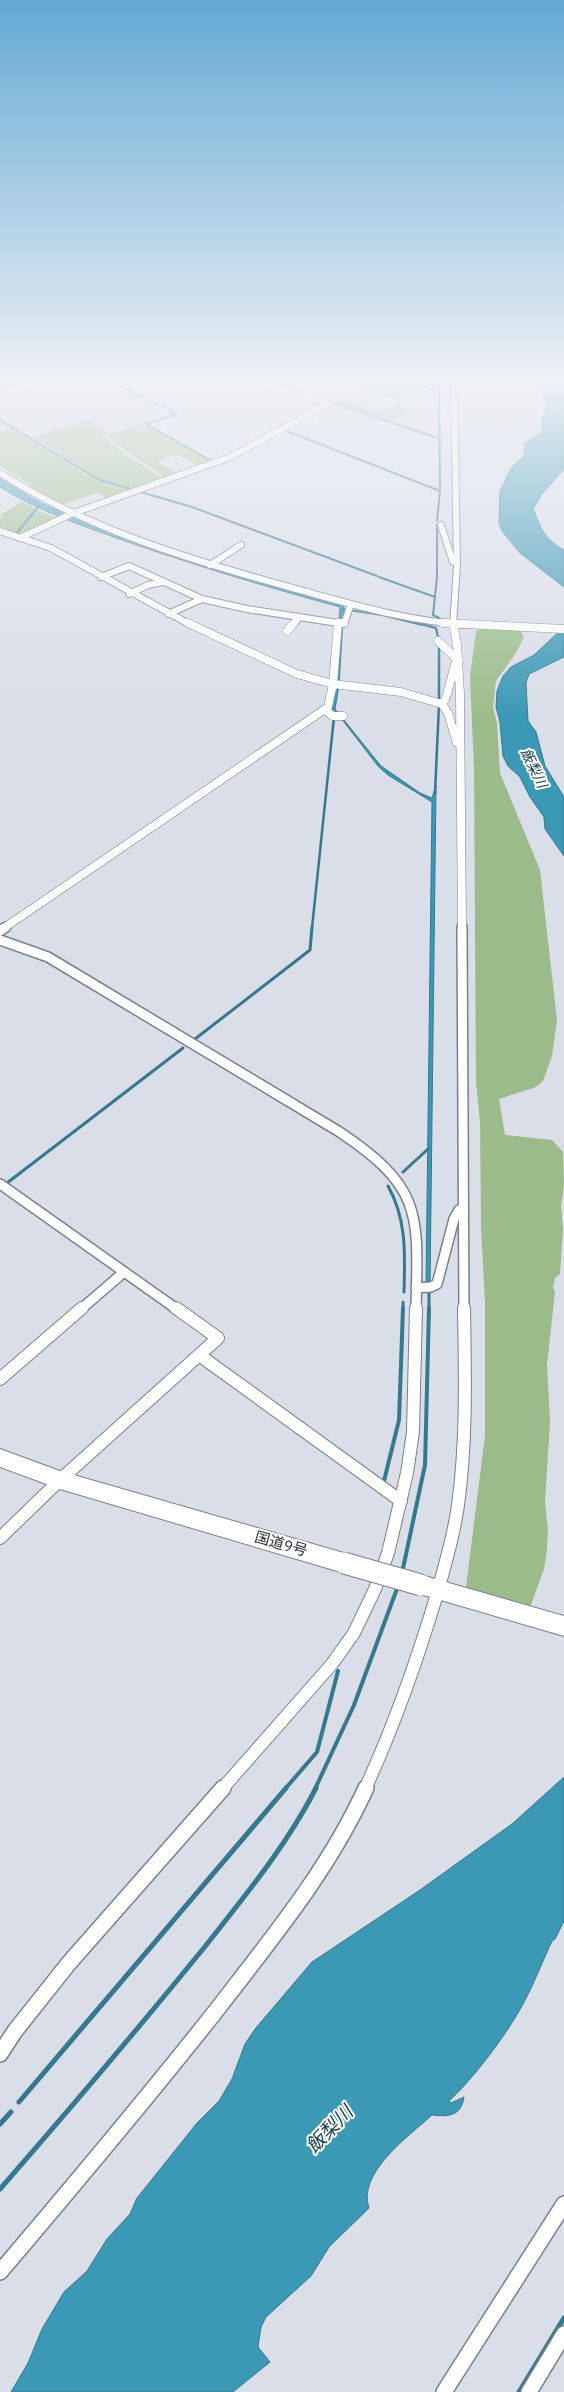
<svg xmlns="http://www.w3.org/2000/svg" width="564" height="2392" viewBox="0 0 564 2392" font-family="'IBM Plex Sans','Noto Sans JP',sans-serif">
<style>
.green{fill:#9bbc8a}
.water{fill:#3b99b5;stroke:#36788d}
.lines{fill:none;stroke-linecap:round;stroke-linejoin:round}
.stream-far4{stroke:#36788d;stroke-width:2}
.stream-far3{stroke:#36788d;stroke-width:2.5}
.stream-far2{stroke:#36788d;stroke-width:3}
.stream-far1{stroke:#36788d;stroke-width:4}
.stream{stroke:#36788d;stroke-width:5}
.street-far4-casing{stroke:#7b7f89;stroke-width:8}
.street-far3-casing{stroke:#7b7f89;stroke-width:9}
.street-far2-casing{stroke:#7b7f89;stroke-width:12}
.street-far1-casing{stroke:#7b7f89;stroke-width:14}
.street-casing{stroke:#7b7f89;stroke-width:18}
.highway-casing{stroke:#7b7f89;stroke-width:2}
.street-far4{stroke:#fff;stroke-width:6}
.street-far3{stroke:#fff;stroke-width:8}
.street-far2{stroke:#fff;stroke-width:9}
.street-far1{stroke:#fff;stroke-width:12}
.street{stroke:#fff;stroke-width:15}
.highway{fill:#fff;fill-rule:evenodd}
.highway-bridge-casing{stroke:#7b7f89;stroke-width:23;stroke-linecap:butt}
.highway-bridge{stroke:#fff;stroke-width:21}
.labels{text-anchor:middle;stroke-width:4;stroke-linejoin:round;paint-order:stroke}
.far-water-label{font-size:14px;font-style:italic;fill:#16404c;stroke:#fff}
.street-label{font-size:15px;fill:#2a2c30;stroke:#fff}
.near-water-label{font-size:19px;font-style:italic;fill:#16404c;stroke:#fff}
</style>
<rect width="100%" height="100%" fill="#dadee9"/>
<path class="green" d="M380 383H411L423 388 399 400 359 389C366 384 372 388 380 383Z
M342 399 381 412 399 406 393 402H394L416 409 392 421 335 403Z
M87 419 109 432 102 436 129 457 164 479 134 490 100 480 33 437Z
M142 424 145 425 212 462 200 466 177 454 158 461V462L179 474 167 479 105 436Z
M11 428 97 481 130 490 108 499 97 493 61 505 32 490 31 485 0 466V432Z
M22 502 36 509 15 534 0 530V519L2 518 0 515Z
M37 510 57 518 21 536 16 535Z
M482 628 520 630 524 637 516 653 496 681 493 708 497 723 500 773 540 870 557 1020 552 1056 543 1081 536 1087 499 1099 505 1135 552 1140 563 1152 564 1185 561 1206 563 1229 560 1274 555 1278 553 1288 555 1292 547 1365 550 1422 545 1502 548 1529 547 1550 544 1569 528 1613 465 1595 485 1435V1303L481 1227 480 1122 476 1082 474 769 470 676 476 631Z"/>
<path class="water" d="M541 383H564V469L542 494 533 509C542 529 543 538 564 550V587L520 553 502 531 499 523 500 491 511 468 524 456 525 443 540 433 543 427 542 417 547 406Z
M0 476 30 497 45 505 205 567 344 605 339 686 335 709 381 766 420 793 432 798 436 785 430 1285H426L432 802 388 775 378 766 341 718 333 715 332 709 340 607C266 587 194 565 122 540 80 525 38 511 0 487Z
M564 627V657L529 674 526 683 528 721 536 732 545 766 564 797V856L545 829 544 817 530 797 520 777 508 766 503 756 500 722 496 707 497 691 503 676 511 667 534 655Z
M564 1777V1921L555 1939 552 1941C542 1962 534 1984 523 2004 507 2034 474 2078 449 2101L451 2103 464 2097C461 2116 449 2117 432 2115 409 2136 357 2173 369 2208L329 2247 311 2276 266 2317 261 2327 258 2347 270 2362 233 2392H11L28 2363 42 2329 64 2292 87 2271 107 2239 130 2214 137 2198 197 2123 219 2101 232 2079 245 2044 255 2029 312 1962 420 1890 512 1824Z"/>
<g class="lines">
<path class="stream-far4" d="M115 383 150 401
M413 383 439 392
M327 401 438 438
M153 402 177 414 146 424 213 462
M0 420 99 480 134 490
M284 430 440 491
M137 491 192 507 377 576
M437 521 440 491 439 383
M437 525V577L433 615 439 618
M15 535 39 506
M379 577 435 597
M342 609 382 615 422 625"/>
<path class="stream-far3" d="M417 623 436 628 439 642V702
M435 793 439 705
M312 928 334 717"/>
<path class="stream-far2" d="M195 1039 310 950 312 927
M403 1172 428 1149
M7 1183 183 1048
M388 1186C407 1220 405 1255 404 1292
M403 1310V1302
M429 1310V1289"/>
<path class="stream-far1" d="M384 1481 399 1420 403 1308
M402 1573 425 1465 429 1308
M285 1789 317 1752 338 1671
M315 1789 354 1705 398 1586"/>
<path class="stream" d="M19 2102 286 1788
M0 2124 11 2112
M0 2189C69 2110 137 2030 203 1949 243 1898 286 1847 316 1788
M519 2392 564 2318"/>
<defs>
<path id="street-far4" d="M262 383 328 404
M0 393 32 383
M0 473C89 530 194 561 296 589 354 605 410 622 470 625
M441 525 453 562
M0 531 51 548 191 625
M20 538 71 514 230 457 328 404
M210 565 241 545
M101 577 129 566 202 599
M129 594 148 585 163 582
M168 614 202 599 247 609 344 624 351 604
M293 625 300 617
M453 625 457 566 454 383"/>
<path id="street-far3" d="M188 623 297 674 333 684 401 692 442 704 448 713 457 743
M340 623H344
M443 623 564 629
M453 623 457 644 460 694 462 928
M287 631 294 623
M438 641 459 661
M442 704 446 698 456 661
M325 710 333 716H343
M4 928 328 707 333 684 338 623"/>
<path id="street-far2" d="M462 927 464 1310
M0 931 6 927
M0 940 48 957 338 1131C424 1188 418 1214 416 1310
M0 1184 178 1310
M416 1288 431 1287 437 1284 454 1219 459 1210 463 1208
M80 1310 124 1272"/>
<path id="street-far1" d="M199 1355 401 1501
M0 1379 82 1308
M0 1538 60 1480 218 1338 176 1308
M222 1789 332 1664 354 1633 375 1589 388 1553 407 1473 413 1432 416 1308
M365 1789C394 1726 417 1661 437 1594 445 1564 454 1536 458 1505 467 1440 465 1374 464 1308"/>
<path id="street" d="M0 2054 15 2031 69 1963 223 1788
M0 2272C74 2185 148 2097 219 2007 273 1937 329 1869 366 1788
M444 2392 564 2204
M529 2392 564 2334"/>
<path id="highway" d="M0 1449 60 1471 344 1553 351 1556 355 1563 351 1570 344 1573 60 1489 0 1467Z
M421 1575 564 1616V1636L413 1592 410 1585 413 1578Z"/>
</defs>
<use href="#street-far4" class="street-far4-casing"/>
<use href="#street-far3" class="street-far3-casing"/>
<use href="#street-far2" class="street-far2-casing"/>
<use href="#street-far1" class="street-far1-casing"/>
<use href="#street" class="street-casing"/>
<use href="#highway" class="highway-casing"/>
<use href="#street-far4" class="street-far4"/>
<use href="#street-far3" class="street-far3"/>
<use href="#street-far2" class="street-far2"/>
<use href="#street-far1" class="street-far1"/>
<use href="#street" class="street"/>
<use href="#highway" class="highway"/>
<defs>
<path id="highway-bridge" d="M344 1563 421 1585"/>
</defs>
<use href="#highway-bridge" class="highway-bridge-casing"/>
<use href="#highway-bridge" class="highway-bridge"/>
</g>
<linearGradient id="sky" x2="0" y2="1"><stop stop-color="#63a9d4"/><stop offset="0.53" stop-color="#eef0f5"/><stop offset="1" stop-color="#eef0f5" stop-opacity="0"/></linearGradient>
<rect width="564" height="718" fill="url(#sky)"/>
<g class="labels">
<g class="far-water-label">
<text transform="translate(534 768) rotate(64)" y="5">飯梨川</text>
</g>
<g class="street-label">
<text transform="translate(281 1544) rotate(16)" y="5">国道9号</text>
</g>
<g class="near-water-label">
<text transform="translate(329 2129) rotate(-46)" y="7">飯梨川</text>
</g>
</g>
</svg>
